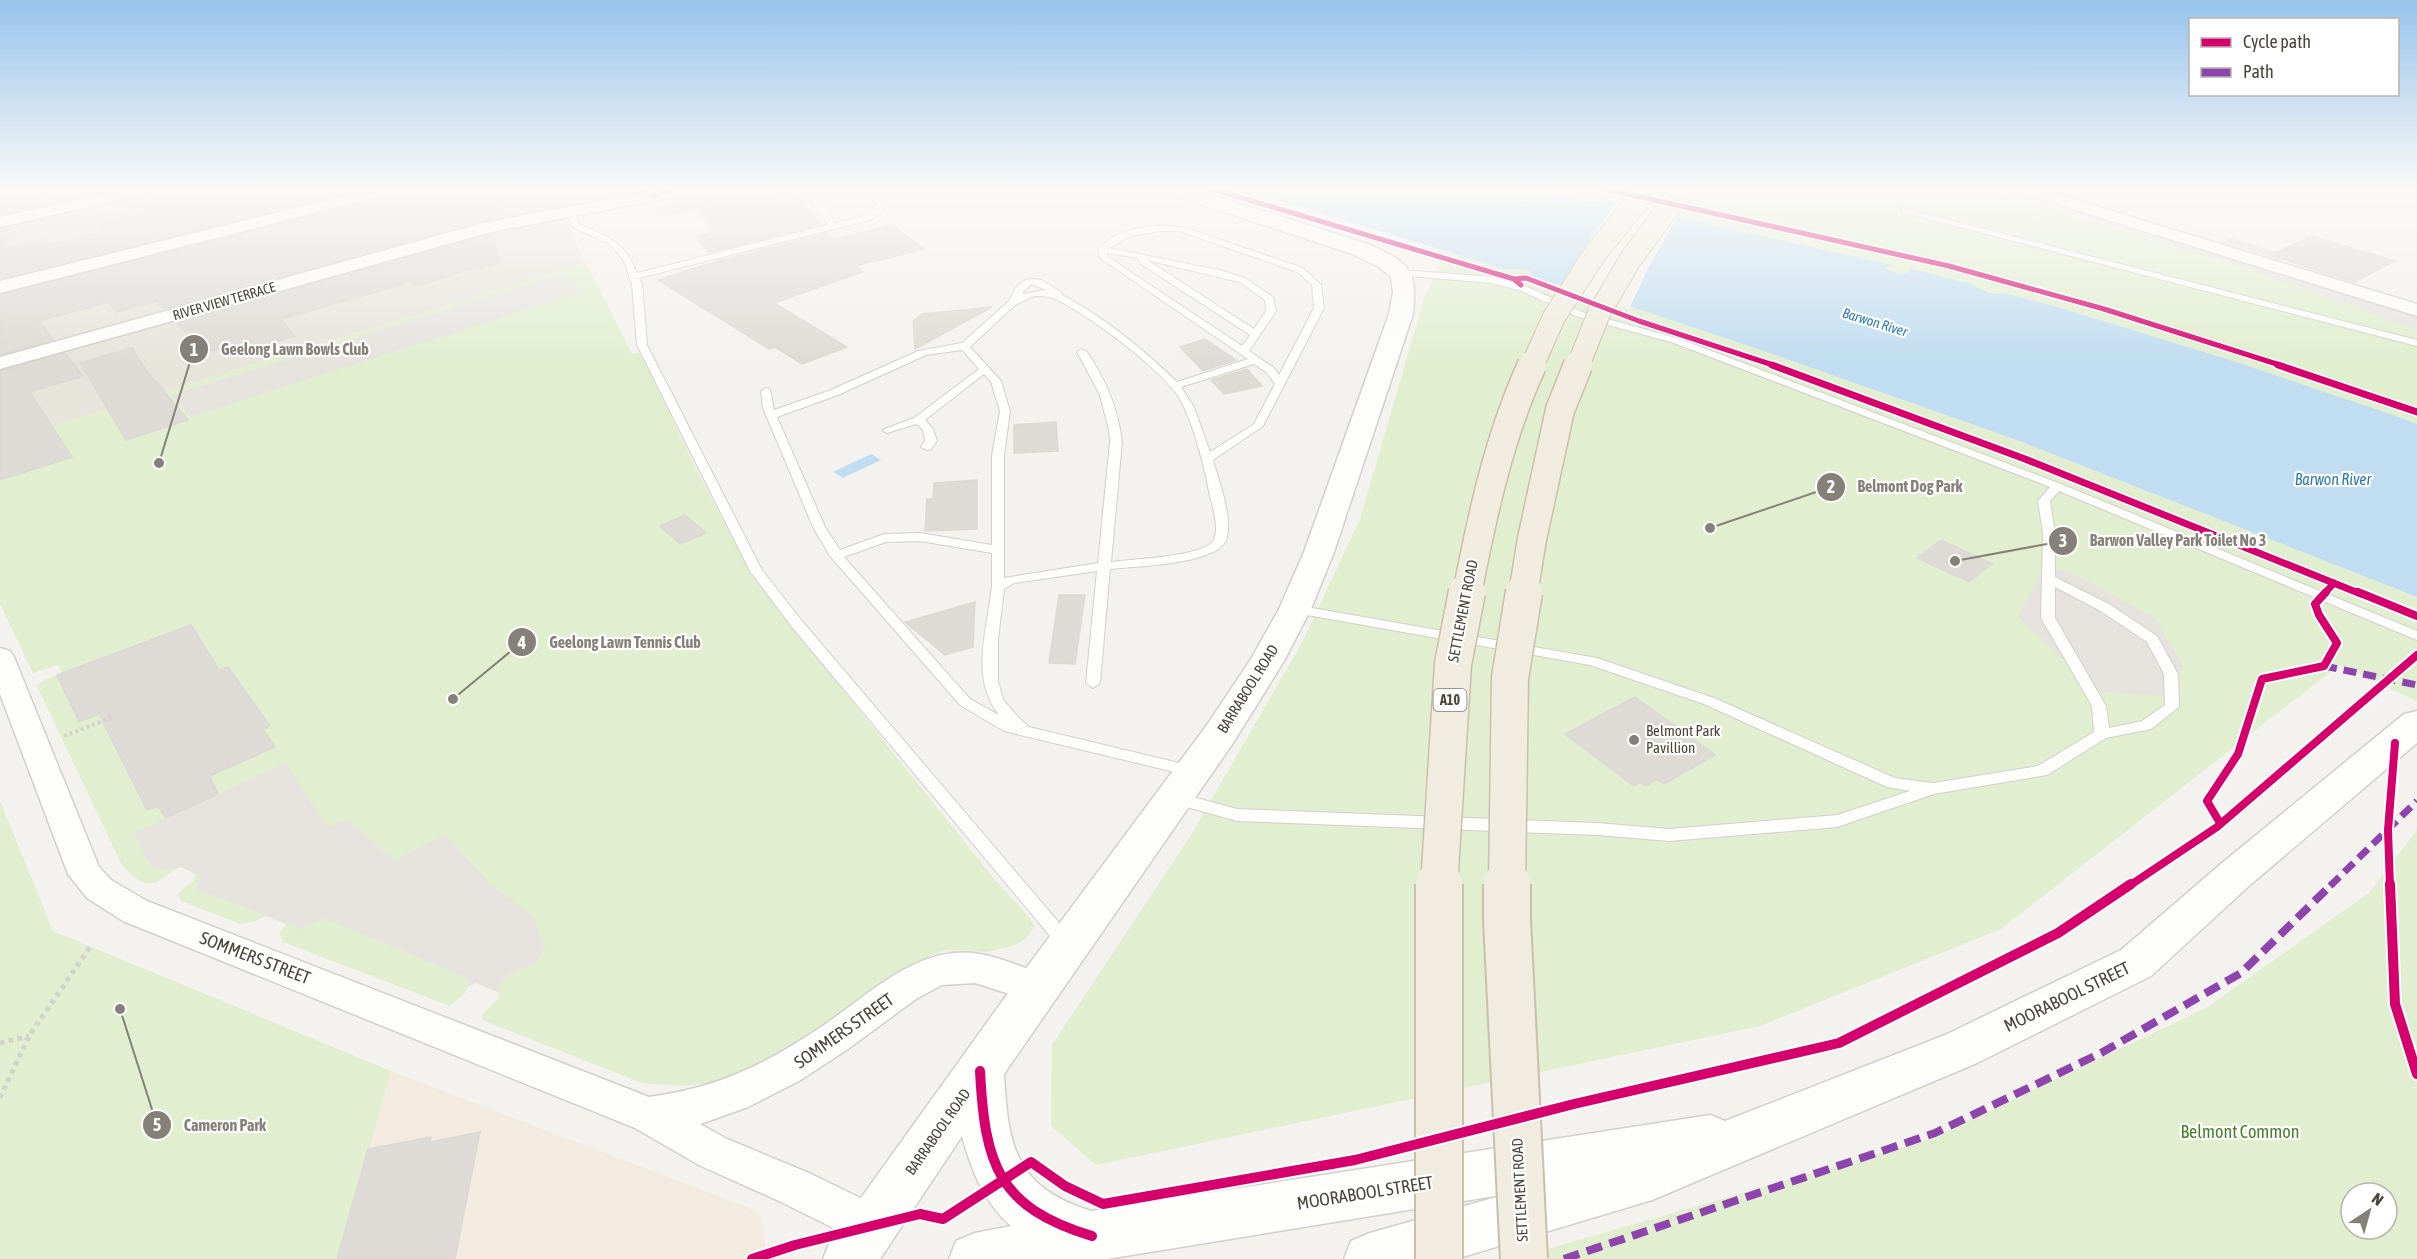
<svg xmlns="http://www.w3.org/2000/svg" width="2417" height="1259" viewBox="0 0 2417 1259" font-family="'Asap Condensed',sans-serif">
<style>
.residential{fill:#e7e4dc}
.commercial{fill:#f3ebdf}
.industrial{fill:#e6e2de}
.green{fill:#e1eecf;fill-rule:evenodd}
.parking{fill:#e6e3df}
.water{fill:#c0ddf1}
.pier{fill:#f4f2ee}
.building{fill:#dedbd6;stroke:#dcd9d4;stroke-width:1.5}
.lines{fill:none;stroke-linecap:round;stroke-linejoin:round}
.service-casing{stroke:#d2d0cb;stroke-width:2}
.minor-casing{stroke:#d2d0cb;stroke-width:3}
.tertiary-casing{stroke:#d2d0cb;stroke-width:3}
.path-far1{stroke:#d3d2cc;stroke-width:4;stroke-dasharray:3 3;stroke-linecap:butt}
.path{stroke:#d3d2cc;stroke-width:5;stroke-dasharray:4.5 4.5;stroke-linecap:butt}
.service{fill:#fdfdfc;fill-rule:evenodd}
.minor{fill:#fdfdfc;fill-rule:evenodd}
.tertiary{fill:#fdfdfc;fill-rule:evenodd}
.trunk-bridge-far3-casing{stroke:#ccbfa9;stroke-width:24;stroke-linecap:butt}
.trunk-bridge-far2-casing{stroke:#ccbfa9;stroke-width:31;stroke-linecap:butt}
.trunk-bridge-far1-casing{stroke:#ccbfa9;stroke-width:39;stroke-linecap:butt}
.trunk-bridge-casing{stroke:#ccbfa9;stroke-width:50;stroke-linecap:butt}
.trunk-bridge-far3{stroke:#f0ece0;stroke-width:22}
.trunk-bridge-far2{stroke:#f0ece0;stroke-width:28}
.trunk-bridge-far1{stroke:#f0ece0;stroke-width:36}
.trunk-bridge{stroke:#f0ece0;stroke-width:46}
.quiet-far2{stroke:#8e44ad;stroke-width:4;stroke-dasharray:8 4;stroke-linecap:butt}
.quiet-far1{stroke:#8e44ad;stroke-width:7;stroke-dasharray:13 7;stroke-linecap:butt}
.quiet{stroke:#8e44ad;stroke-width:8;stroke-dasharray:16 8;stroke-linecap:butt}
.cycleway-far3-casing{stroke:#fff;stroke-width:8}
.cycleway-far2-casing{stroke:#fff;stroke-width:10}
.cycleway-far1-casing{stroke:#fff;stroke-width:12}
.cycleway-casing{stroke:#fff;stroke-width:14}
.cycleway-far3{stroke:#d6006c;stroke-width:5}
.cycleway-far2{stroke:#d6006c;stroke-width:7}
.cycleway-far1{stroke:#d6006c;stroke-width:8}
.cycleway{stroke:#d6006c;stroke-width:10}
.poi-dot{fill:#868178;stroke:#fff;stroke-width:2}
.labels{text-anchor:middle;stroke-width:4.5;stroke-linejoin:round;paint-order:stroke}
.far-street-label{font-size:14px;fill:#4b4439;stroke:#fff}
.far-water-label{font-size:14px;font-style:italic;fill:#2e7ab2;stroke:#fff}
.shield{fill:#fff;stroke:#817c74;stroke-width:1.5}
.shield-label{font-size:14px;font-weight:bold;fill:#4b4439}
.street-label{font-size:15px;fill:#4b4439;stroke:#fff}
.poi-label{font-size:15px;fill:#4b4439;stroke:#fff;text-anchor:start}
.water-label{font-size:16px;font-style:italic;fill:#2e7ab2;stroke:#fff}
.near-street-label{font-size:18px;fill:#4b4439;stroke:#fff}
.near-park-label{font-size:18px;fill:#4a7f2a;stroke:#fff}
.leader{fill:none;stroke:#868178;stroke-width:2}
.callout-dot{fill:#868178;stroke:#fff;stroke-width:2}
.mark-label{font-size:18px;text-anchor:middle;font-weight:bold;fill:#fff}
.callout-label{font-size:16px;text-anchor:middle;font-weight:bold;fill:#868178;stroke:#fff;stroke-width:4.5;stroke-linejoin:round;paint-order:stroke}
</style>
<rect width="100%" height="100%" fill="#f4f2ee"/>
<path class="residential" d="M0 188 417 189 656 188 558 207 586 263 0 442Z"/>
<path class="commercial" d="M391 1071 747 1207 762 1218 767 1259H339Z"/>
<path class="industrial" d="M2231 237 2287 255 2278 260 2222 242Z"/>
<path class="green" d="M1532 188H1989L2084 219 2210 255 2417 324V424L2230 360 2058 307 2008 294 1989 293 1971 284 1909 269 1910 271 1898 274 1883 268 1892 265 1605 201H1580Z
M1446 252 1505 269 1529 270 1536 278 1629 306 1775 355 2017 440 2417 597V701L2339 665 2001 929 1760 1026 1096 1165 1051 1126 1052 1045 1191 835 1303 641 1360 519 1425 296Z
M586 263 632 354 640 353 647 365 696 469 755 580 995 880C1007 894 1027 911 1034 927L1026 939 1013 946 987 952 945 950 912 964 778 1059 715 1083 680 1086 642 1083 482 1020 484 1013 498 999V992L476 983 468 986 465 993 450 1006 283 942 280 933 286 924 265 916 256 921 240 924 181 901 178 893 193 881 196 875 181 867C172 870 168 875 161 880 143 891 130 874 120 861L37 686 42 681 62 673 58 665 33 673 0 604V442Z
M0 801 53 931 391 1071 339 1259H0Z
M2417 830V1259H1513L1930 1139 2206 1008 2369 893ZM2351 1193H2387V1229H2351Z"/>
<path class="parking" d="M1989 188H2046L2417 305V330L2248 269Z
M702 194 711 207 660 217 654 207 669 204 674 199Z
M560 275 584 291 190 417 172 395Z
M2045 564 2080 577 2155 618 2184 667 2162 696 2098 692 2018 617Z
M285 763 328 827 347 819 395 860 445 834 491 885 533 916 545 948 535 964 525 969 518 968 501 983 498 992 476 983 468 986V980L460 975 326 919 314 922 301 929 196 889 201 876 182 867 159 870 150 866 134 833Z"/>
<path class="water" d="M1237 188H1532L1580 201H1604L1893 265 1884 268 1898 274 1910 272 1908 268 1971 284 1989 293 2008 294 2058 307 2230 360 2393 415 2417 424V597L2017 440 1775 355 1629 306 1536 278 1531 275 1529 270 1505 269Z
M871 454 881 460 843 478 833 472Z"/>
<path class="pier" d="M1618 201 1679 214 1648 269 1629 309 1560 288 1597 229Z"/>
<path class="building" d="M16 188H46L32 208 0 215V201L7 200Z
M234 188H307L323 199 0 279V229L20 225 3 249 45 239 50 245 107 231 101 225 146 214 143 211Z
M748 189 776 203 800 199 820 225 708 253 697 236 714 232 699 211 711 209 712 196 731 194Z
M477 193 507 213 489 220 164 309 157 301 116 312 109 302 39 321 54 340 0 355V295L337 209 342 212 414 194 432 205Z
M892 225 924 249 856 266 863 272 774 303 847 347 802 364 775 347 769 349 658 280 714 262 827 233 832 240Z
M493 234 500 263 478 269 476 267 417 286 411 282 281 319 295 336 252 349 245 341 205 353 176 322Z
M2314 236 2328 241 2395 261 2354 282 2269 255Z
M992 307 915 349 913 321 922 314Z
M1205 339 1236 360 1203 371 1180 347Z
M132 348 146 370 188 420 126 440 80 363Z
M65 353 83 376 30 392 72 457 0 480V371Z
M1247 369 1262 386 1224 394 1211 380Z
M1056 422 1058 451 1014 453V425Z
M977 480V529L925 531 927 499H933L934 483Z
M685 515 706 533 680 544 660 526Z
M1941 540 1992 564 1969 582 1917 558Z
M1059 595H1085L1075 664 1049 663Z
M975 602 973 647 945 655 905 622Z
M191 625 219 670 228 667 270 726 263 729 275 747 210 776 218 794 166 818 158 806 147 810 99 714 79 722 57 675Z
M1635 697 1715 755 1664 784 1658 779 1645 786 1640 782 1634 786 1565 734Z
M480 1132 455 1259H337L368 1149 431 1137 430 1142Z"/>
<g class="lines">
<defs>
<path id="service" d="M817 188H825L817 197 835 223C860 217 872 219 882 194L878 188H886L890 194 883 211 870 220 639 278 642 284 647 345 762 570 802 621 1072 938 1075 943 1072 948 1066 950 1060 948 792 627 750 571 637 345 632 284 623 259 608 243 572 227 566 211 573 209 579 224C607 236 625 242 637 273L828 225 809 197Z
M1902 208 2417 340V346L1902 212Z
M1160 226 1183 227 1303 268 1321 285 1324 308 1263 426 1213 460C1219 482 1232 514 1227 538 1220 565 1135 566 1110 569L1100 683 1093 688 1086 683 1097 571 1014 583 1004 589 998 639V682L1004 701 1019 718 1029 727 1196 767 1199 771 1196 775 1191 776 1004 731 960 705 830 556 813 527 763 408 761 391 766 388 770 389 774 410 831 390 918 351 962 343 1009 301 1015 289 1025 280 1033 279 1041 280 1061 292 1062 295C1104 317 1143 349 1177 382L1248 359 1100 258 1098 250C1113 232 1137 227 1160 226ZM1160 231H1179L1297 272 1312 285 1314 308 1279 375 1274 368 1249 351 1276 311 1273 297 1245 278 1219 270 1109 248 1130 236ZM1107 253 1138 258 1141 264 1250 335 1242 346 1108 257ZM1147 260 1239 282 1265 300 1266 311 1254 329ZM1031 284 1046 290 1022 294ZM1034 296C1043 296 1049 296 1057 300 1088 314 1159 368 1178 396 1193 420 1205 469 1210 496 1213 508 1220 530 1213 541 1202 557 1131 559 1111 562L1122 442C1118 408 1106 380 1087 352L1082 349 1077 352 1100 395 1109 430 1110 442 1098 563 1004 578V455L1010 411 1001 381 970 347 1015 305ZM962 350 979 369 914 418 882 430 887 433 916 424 923 430 925 441 921 447 927 450 931 449 937 441 933 429 925 420 984 374 991 382 1000 411 992 455V545L920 533 884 534 840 550 825 527 777 417 838 395 926 355ZM1254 364 1266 372 1275 384 1254 424 1210 452 1194 407 1181 387ZM920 541 992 553C992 563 992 574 992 585 988 628 969 677 999 715L970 699 844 557 886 542Z
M1401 270 1493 277 1528 287 1582 312 1680 339 2061 484 2417 631V640L2059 491 2050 501 2055 533V577L2109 604 2157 636 2178 674 2179 707 2151 729 2106 738 2047 775 1934 794 1837 827 1669 841 1597 835 1237 821 1169 802 1167 798 1169 794 1175 792 1237 809 1597 823 1669 829 1837 815 1910 791 1887 787 1704 704 1590 665 1290 612 1288 609 1290 606 1295 605 1597 658 1714 698 1895 778 1933 783 2038 766 2094 732 2092 706 2041 618 2043 533 2038 501 2050 487 1674 343 1576 316 1522 291 1492 283 1398 275 1396 273ZM2055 587 2099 610 2147 642 2164 674 2165 705 2142 721 2109 728 2106 706 2055 618Z"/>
<path id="minor" d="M131 188H158L150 193 0 227V217Z
M377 188H402L400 191 0 293V281Z
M671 188H702L694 193 491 232 0 369V357L483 223Z
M2013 188H2036L2417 304V316L2015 191Z
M0 648 10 651 14 657 99 867 111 880 147 901 649 1097C719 1088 766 1064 824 1025 864 998 903 959 953 953 986 949 1020 967 1050 977L1055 988 1050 999 1037 1003 975 983 942 985 916 999 848 1049 799 1081 748 1107 700 1124 727 1139 809 1173 887 1211 893 1226 887 1241 872 1247 779 1201 699 1165 635 1128 123 921 87 898 68 874 0 694Z"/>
<path id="tertiary" d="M1160 188H1189L1368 244C1408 262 1418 268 1413 314L1334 552 1311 609 1284 661 1233 743 1004 1074C1008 1147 1015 1187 1091 1211L1710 1115 1725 1121 1945 1035 2121 950 2222 863 2404 714 2417 711V743L2250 885 2151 976 1977 1063 1652 1200 1456 1259H1344L1351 1241 1370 1233 1507 1194 1107 1259H949L956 1241 975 1233 1011 1226C984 1202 971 1170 962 1136L880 1259H823L830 1241 1021 975 1207 725 1251 659 1279 609 1304 552 1389 314 1393 292 1391 277 1379 267 1352 254 1163 192Z"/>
</defs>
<use href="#service" class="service-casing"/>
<use href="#minor" class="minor-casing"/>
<use href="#tertiary" class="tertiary-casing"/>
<path class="path-far1" d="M64 736 113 717"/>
<path class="path" d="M0 1043 29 1036
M0 1098 29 1036 90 947"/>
<use href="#service" class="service"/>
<use href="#minor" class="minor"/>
<use href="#tertiary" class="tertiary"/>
<defs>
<path id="trunk-bridge-far3" d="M1532 366 1554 317 1595 254 1648 188
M1578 366 1599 313 1630 260 1683 188"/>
<path id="trunk-bridge-far2" d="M1467 594C1482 516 1499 437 1532 365
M1523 594 1532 539 1560 410 1578 365"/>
<path id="trunk-bridge-far1" d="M1439 886 1453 664 1467 592
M1507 886 1510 678 1524 592"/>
<path id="trunk-bridge" d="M1507 884V920L1524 1259
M1439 1259V884"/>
</defs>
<use href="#trunk-bridge-far3" class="trunk-bridge-far3-casing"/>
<use href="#trunk-bridge-far2" class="trunk-bridge-far2-casing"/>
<use href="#trunk-bridge-far1" class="trunk-bridge-far1-casing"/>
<use href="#trunk-bridge" class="trunk-bridge-casing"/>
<use href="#trunk-bridge-far3" class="trunk-bridge-far3"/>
<use href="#trunk-bridge-far2" class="trunk-bridge-far2"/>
<use href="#trunk-bridge-far1" class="trunk-bridge-far1"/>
<use href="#trunk-bridge" class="trunk-bridge"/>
<path class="quiet-far2" d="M650 196 676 188"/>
<path class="quiet-far1" d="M2324 666 2417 685
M2330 886 2417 801"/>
<path class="quiet" d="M1564 1259 1935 1133 2101 1053 2241 973 2332 884"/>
<defs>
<path id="cycleway-far3" d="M1209 188 1514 279 1521 285
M1601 188 1949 266 2104 309 2283 366
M1514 279 1526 278 1639 321 1776 366"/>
<path id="cycleway-far2" d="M1772 365 2025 459 2361 594
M2278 365 2417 412
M2324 594 2334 583"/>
<path id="cycleway-far1" d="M2358 592 2417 616
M2220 823 2207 801 2238 754 2262 679 2324 666 2337 643 2319 615 2315 604 2326 592
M2129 886 2217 827 2417 655
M2390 886 2388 830 2395 743"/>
<path id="cycleway" d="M2390 884 2395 1004 2417 1074
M980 1071C985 1164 997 1207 1092 1236
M752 1259 795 1245 920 1214 943 1219 1031 1162 1065 1186 1103 1204 1355 1160 1574 1104 1839 1043 2058 933 2131 884"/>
</defs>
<use href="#cycleway-far3" class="cycleway-far3-casing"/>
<use href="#cycleway-far2" class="cycleway-far2-casing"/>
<use href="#cycleway-far1" class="cycleway-far1-casing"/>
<use href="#cycleway" class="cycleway-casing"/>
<use href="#cycleway-far3" class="cycleway-far3"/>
<use href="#cycleway-far2" class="cycleway-far2"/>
<use href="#cycleway-far1" class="cycleway-far1"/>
<use href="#cycleway" class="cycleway"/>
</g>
<linearGradient id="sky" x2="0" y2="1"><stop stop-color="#98c4ec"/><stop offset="0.52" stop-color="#faf9f7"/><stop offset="1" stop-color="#faf9f7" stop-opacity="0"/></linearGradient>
<rect width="2417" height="364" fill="url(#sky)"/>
<circle class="poi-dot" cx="1634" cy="740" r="6"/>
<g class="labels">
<g class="far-street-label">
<text transform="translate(224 301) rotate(-16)" y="5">RIVER VIEW TERRACE</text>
</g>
<g class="far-water-label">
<text transform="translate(1875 322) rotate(17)" y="5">Barwon River</text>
</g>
<rect class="shield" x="1433.5" y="689" width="33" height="22" rx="4.5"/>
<g class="shield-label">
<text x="1450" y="705">A10</text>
</g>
<g class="street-label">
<text transform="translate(1463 611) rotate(-79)" y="5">SETTLEMENT ROAD</text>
<text transform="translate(1248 689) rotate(-58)" y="5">BARRABOOL ROAD</text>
<text transform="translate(938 1132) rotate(-55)" y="5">BARRABOOL ROAD</text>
<text transform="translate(1520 1190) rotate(-93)" y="5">SETTLEMENT ROAD</text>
</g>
<g class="poi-label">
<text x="1646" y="736">Belmont Park<tspan x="1646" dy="17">Pavillion</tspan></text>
</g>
<g class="water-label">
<text x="2333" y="485">Barwon River</text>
</g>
<g class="near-street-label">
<text transform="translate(255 958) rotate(21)" y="6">SOMMERS STREET</text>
<text transform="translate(2067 997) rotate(-26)" y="6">MOORABOOL STREET</text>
<text transform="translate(844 1031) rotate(-35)" y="6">SOMMERS STREET</text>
<text transform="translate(1365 1193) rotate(-9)" y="6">MOORABOOL STREET</text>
</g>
<g class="near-park-label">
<text x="2240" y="1138">Belmont Common</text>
</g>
</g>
<path class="leader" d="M159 463L194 349M1710 528L1831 487M1955 561L2063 541M453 699L522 642M120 1009L157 1125"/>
<g class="callout-dot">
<circle cx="159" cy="463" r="6"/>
<circle cx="1710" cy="528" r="6"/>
<circle cx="1955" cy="561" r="6"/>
<circle cx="453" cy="699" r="6"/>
<circle cx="120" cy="1009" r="6"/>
<circle cx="194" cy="349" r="15"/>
<circle cx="1831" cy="487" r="15"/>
<circle cx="2063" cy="541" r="15"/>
<circle cx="522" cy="642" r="15"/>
<circle cx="157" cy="1125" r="15"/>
</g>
<g class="mark-label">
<text x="194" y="356">1</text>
<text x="1831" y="493">2</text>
<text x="2063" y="547">3</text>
<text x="522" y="649">4</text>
<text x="157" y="1131">5</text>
</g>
<g class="callout-label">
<text x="295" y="355">Geelong Lawn Bowls Club</text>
<text x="1910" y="492">Belmont Dog Park</text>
<text x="2178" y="546">Barwon Valley Park Toilet No 3</text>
<text x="625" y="648">Geelong Lawn Tennis Club</text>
<text x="225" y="1131">Cameron Park</text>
</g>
<rect x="2189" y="18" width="210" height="78" fill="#ffffff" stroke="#b7b4b0" stroke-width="1.5"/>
<rect x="2201" y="38" width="30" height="9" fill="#d6006c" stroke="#b7b4b0" stroke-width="1.5"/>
<text x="2243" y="48" font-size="18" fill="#4b4439">Cycle path</text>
<rect x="2201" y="68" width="30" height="9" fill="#8e44ad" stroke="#b7b4b0" stroke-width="1.5"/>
<text x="2243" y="78" font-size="18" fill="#4b4439">Path</text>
<g transform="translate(2369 1211) rotate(36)"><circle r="28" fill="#ffffff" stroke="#b7b4b0" stroke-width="1.5"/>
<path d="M0-4.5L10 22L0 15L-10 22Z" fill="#868178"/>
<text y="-9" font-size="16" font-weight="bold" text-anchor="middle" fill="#4b4439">N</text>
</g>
</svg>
